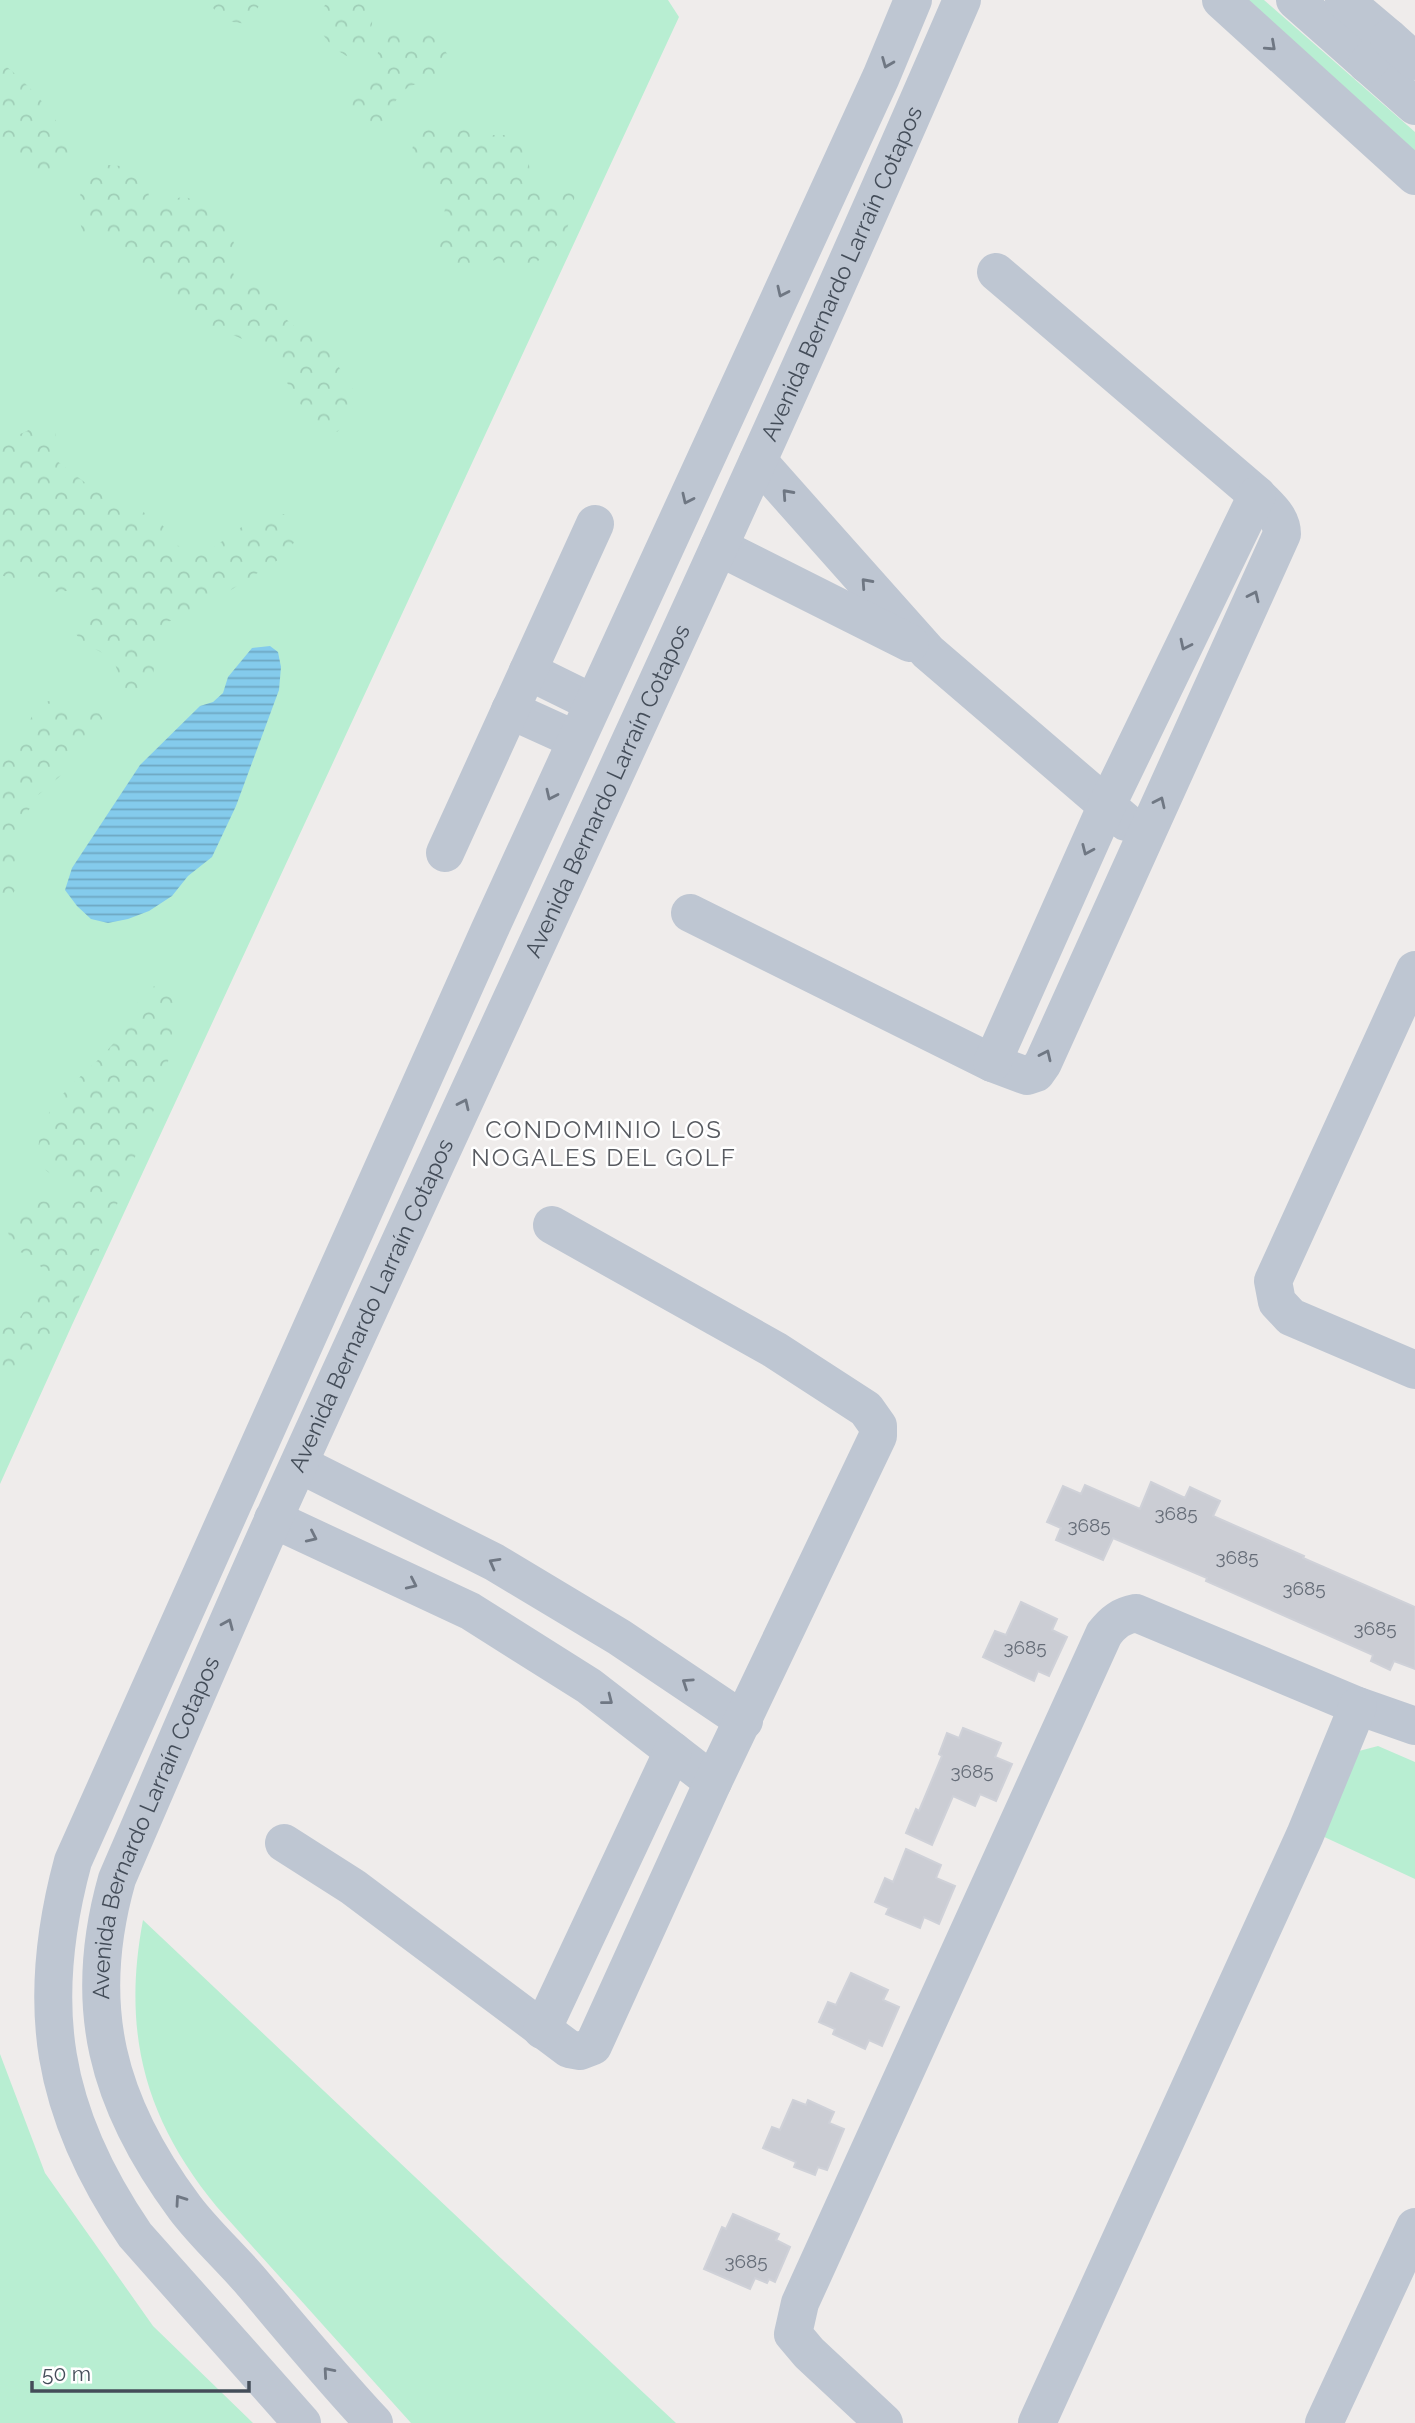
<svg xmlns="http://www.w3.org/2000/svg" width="1415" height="2423" viewBox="0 0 1415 2423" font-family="Raleway,sans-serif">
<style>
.green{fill:#b8eed2}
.forest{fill:url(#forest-crowns)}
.water{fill:url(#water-rules)}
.building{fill:#cbcdd4;stroke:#cfd1d8;stroke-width:2}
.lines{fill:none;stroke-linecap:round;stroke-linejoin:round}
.minor{stroke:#bec6d2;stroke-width:38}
.oneway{stroke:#6f7783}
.labels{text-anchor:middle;stroke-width:5;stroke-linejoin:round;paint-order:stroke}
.number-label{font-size:19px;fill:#666d78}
.street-label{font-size:23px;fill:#444d59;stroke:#fff}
.neighbourhood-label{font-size:24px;letter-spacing:2px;fill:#585b61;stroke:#fff}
</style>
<defs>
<pattern id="forest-crowns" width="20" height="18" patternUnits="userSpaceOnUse" patternTransform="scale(1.75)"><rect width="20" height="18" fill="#b8eed2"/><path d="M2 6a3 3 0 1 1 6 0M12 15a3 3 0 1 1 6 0" fill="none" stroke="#9fceb7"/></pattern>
<pattern id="water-rules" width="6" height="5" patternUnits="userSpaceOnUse" patternTransform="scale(1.75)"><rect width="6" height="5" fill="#84cbec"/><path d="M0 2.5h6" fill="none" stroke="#6ea7c2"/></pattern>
</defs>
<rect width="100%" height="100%" fill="#efeceb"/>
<path class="green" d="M0 0H668L679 17 72 1325 0 1484Z
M1241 0H1264L1415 132V158Z
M1378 1746 1415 1762V1879L1320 1835 1359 1751Z
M143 1920 632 2382 676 2423H411L217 2207C144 2118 122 2032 143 1920Z
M0 2054 45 2173 153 2326 253 2423H0Z"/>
<path class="forest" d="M214 0H263L247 24 226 21 213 8Z
M330 0H373L372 24 364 51 351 58C328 48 305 21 330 0Z
M415 28C431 32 443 46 451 60 438 88 430 77 409 87 397 93 389 114 383 125L369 128 359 124 351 103 375 70 378 52 393 30Z
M0 62C27 81 78 133 69 169 42 189 39 169 22 154 16 149 7 147 0 144Z
M447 122 485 135H512L519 138 524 144 532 178 535 184 556 187 575 195 567 230 555 248 534 264 517 267 495 260 460 269C406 241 453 229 444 196 438 172 399 171 416 139 422 126 433 123 447 122Z
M108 165C125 166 141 167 147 185 149 190 148 196 150 202L158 208C166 205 174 198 182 197 201 197 231 229 235 246 237 256 229 268 235 277 246 289 263 279 275 289 286 298 280 313 289 322 295 329 305 329 312 334 328 347 348 381 359 399V407L337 432 321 427 304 410 276 365 254 344 193 318 165 295 138 256 124 247 91 237 83 232C76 215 77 185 93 172 97 169 104 167 108 165Z
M41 422 55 429 57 461 92 488 111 494 118 502 145 513 161 523 177 545 190 553H206L247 523 261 515 284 514 295 525 297 539 281 558 223 595 203 615 165 622C164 624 160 628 159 630 154 645 159 697 134 697 131 697 126 696 124 694 117 686 120 672 114 663 103 649 85 648 76 634L85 621 95 616 103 595C77 580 73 595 49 591L42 578 29 573 18 580 0 575V433C17 440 27 431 41 422Z
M58 698 78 711 99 713 103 719 100 727 66 771 37 796 19 827 16 836V889L0 911V759L18 750 24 729 40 704Z
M163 984 179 989 165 1082 121 1192 113 1217 77 1302 59 1332 0 1377V1320L10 1322 21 1316 46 1275 34 1256 16 1251C4 1226 2 1221 24 1200L54 1202 73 1206 77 1193C67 1184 45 1173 40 1163 37 1156 38 1149 39 1142 45 1098 86 1076 112 1045 125 1029 135 1007 145 989Z"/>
<path class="water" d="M270 646 278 652 281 667 279 690 236 806 212 857 188 876 172 896 149 911 128 919 108 923 91 919 77 906 65 890 72 868 140 765 200 706 213 702 223 693 228 677 252 648Z"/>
<path class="building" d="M1151 1482 1185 1498 1190 1487 1220 1501 1213 1516 1304 1556 1303 1558 1415 1607V1669L1394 1661 1390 1670 1371 1661 1373 1655 1206 1581 1207 1578 1113 1538 1103 1560 1056 1540 1061 1528 1047 1522 1063 1486 1081 1494 1085 1485 1140 1509Z
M1021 1602 1057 1619 1052 1630 1067 1637 1049 1676 1038 1671 1034 1681 983 1657 995 1631 1006 1635Z
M963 1728 1001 1743 995 1757 1012 1764 996 1801 980 1794 975 1806 953 1796 932 1845 906 1833 916 1809 919 1811 942 1756 939 1754 947 1733 959 1738Z
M906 1849 941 1865 936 1878 955 1886 939 1924 924 1917 920 1928 886 1914 889 1908 875 1902 885 1878 893 1882Z
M851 1973 888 1990 883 2000 899 2007 882 2046 869 2040 865 2049 833 2034 835 2029 819 2022 828 2002 836 2005Z
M793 2100 806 2105 808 2100 834 2112 829 2123 844 2129 827 2170 818 2167 815 2175 794 2167 796 2162 763 2148 772 2127 780 2130Z
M733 2214 779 2234 776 2240 790 2247 775 2282 769 2279 767 2283 755 2278 750 2289 704 2269 722 2227 726 2229Z"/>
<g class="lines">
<g class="minor">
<path d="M1221 0 1415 176"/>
<path d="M1295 0 1415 106"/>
<path d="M1344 0 1389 38 1367 64"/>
<path d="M1389 38 1415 61"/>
<path d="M758 461 928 652 1126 822"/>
<path d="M719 547 910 643"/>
<path d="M528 671 593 703"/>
<path d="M510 710 576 740"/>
<path d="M445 853 595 524"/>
<path d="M690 913 992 1063 1027 1076 1036 1073 1043 1063 1282 534C1282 517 1268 507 1257 495L996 272"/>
<path d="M1415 970 1273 1281 1277 1302 1291 1317 1415 1370"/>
<path d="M992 1063 1106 807 1257 495"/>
<path d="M299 1464 494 1562 619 1637 744 1721"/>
<path d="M273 1519 470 1611 589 1686 713 1782"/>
<path d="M284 1843 353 1887 569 2049 580 2051 593 2046 713 1782 878 1436V1426L866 1409 775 1350 552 1225"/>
<path d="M542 2030 673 1751"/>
<path d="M302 2423 135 2235C51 2112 34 2005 73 1861L490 929 881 77 913 0"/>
<path id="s1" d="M374 2423C330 2376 290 2327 249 2279 228 2255 204 2233 185 2208 107 2103 81 2006 117 1879 169 1759 220 1638 274 1518 503 1012 742 510 962 0"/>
<path d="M884 2423 809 2353 793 2334 800 2303 1104 1634C1113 1622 1121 1616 1136 1613L1358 1706 1415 1726"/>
<path d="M1037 2423 1305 1835 1358 1706"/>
<path d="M1324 2423 1415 2227"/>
</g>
</g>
<defs><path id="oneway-chevron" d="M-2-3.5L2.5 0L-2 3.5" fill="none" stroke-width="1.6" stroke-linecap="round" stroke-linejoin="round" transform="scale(1.75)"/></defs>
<g class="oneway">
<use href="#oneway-chevron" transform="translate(1271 46) rotate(42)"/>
<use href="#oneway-chevron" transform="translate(887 63) rotate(112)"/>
<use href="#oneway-chevron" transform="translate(782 292) rotate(115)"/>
<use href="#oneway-chevron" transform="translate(787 494) rotate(-132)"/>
<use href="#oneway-chevron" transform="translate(687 499) rotate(115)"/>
<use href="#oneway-chevron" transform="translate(866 583) rotate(-132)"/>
<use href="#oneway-chevron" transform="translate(1254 596) rotate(-65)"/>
<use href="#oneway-chevron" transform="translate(1185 645) rotate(116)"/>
<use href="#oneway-chevron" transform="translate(551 795) rotate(115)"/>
<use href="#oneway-chevron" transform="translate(1160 802) rotate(-65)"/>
<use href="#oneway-chevron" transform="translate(1087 850) rotate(114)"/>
<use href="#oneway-chevron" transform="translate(1046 1055) rotate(-65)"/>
<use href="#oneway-chevron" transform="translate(464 1104) rotate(-65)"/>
<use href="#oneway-chevron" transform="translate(312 1537) rotate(25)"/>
<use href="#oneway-chevron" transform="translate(494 1563) rotate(-151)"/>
<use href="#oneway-chevron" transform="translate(412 1584) rotate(25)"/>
<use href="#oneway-chevron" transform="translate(228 1624) rotate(-67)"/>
<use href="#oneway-chevron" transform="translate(687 1683) rotate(-146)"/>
<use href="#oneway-chevron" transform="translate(608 1700) rotate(38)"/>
<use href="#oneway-chevron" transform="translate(180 2200) rotate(-125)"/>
<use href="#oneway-chevron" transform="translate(328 2372) rotate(-131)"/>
</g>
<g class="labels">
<g class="number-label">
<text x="1176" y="1520">3685</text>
<text x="1089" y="1532">3685</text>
<text x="1237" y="1564">3685</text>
<text x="1304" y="1595">3685</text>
<text x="1375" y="1635">3685</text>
<text x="1025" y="1654">3685</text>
<text x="972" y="1778">3685</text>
<text x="746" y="2268">3685</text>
</g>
<g class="street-label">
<text dy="8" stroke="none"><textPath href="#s1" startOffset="2398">Avenida Bernardo Larraín Cotapos</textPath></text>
<text dy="8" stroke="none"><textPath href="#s1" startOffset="1830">Avenida Bernardo Larraín Cotapos</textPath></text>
<text dy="8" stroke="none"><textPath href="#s1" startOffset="1264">Avenida Bernardo Larraín Cotapos</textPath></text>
<text dy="8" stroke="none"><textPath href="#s1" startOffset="696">Avenida Bernardo Larraín Cotapos</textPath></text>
</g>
<g class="neighbourhood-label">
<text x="604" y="1138">CONDOMINIO LOS<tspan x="604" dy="28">NOGALES DEL GOLF</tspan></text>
</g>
</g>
<path d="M32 2381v10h217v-10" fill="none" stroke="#444d59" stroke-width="3.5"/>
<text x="42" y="2381" font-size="21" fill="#444d59" stroke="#ffffff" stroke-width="5" paint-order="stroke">50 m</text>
</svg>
